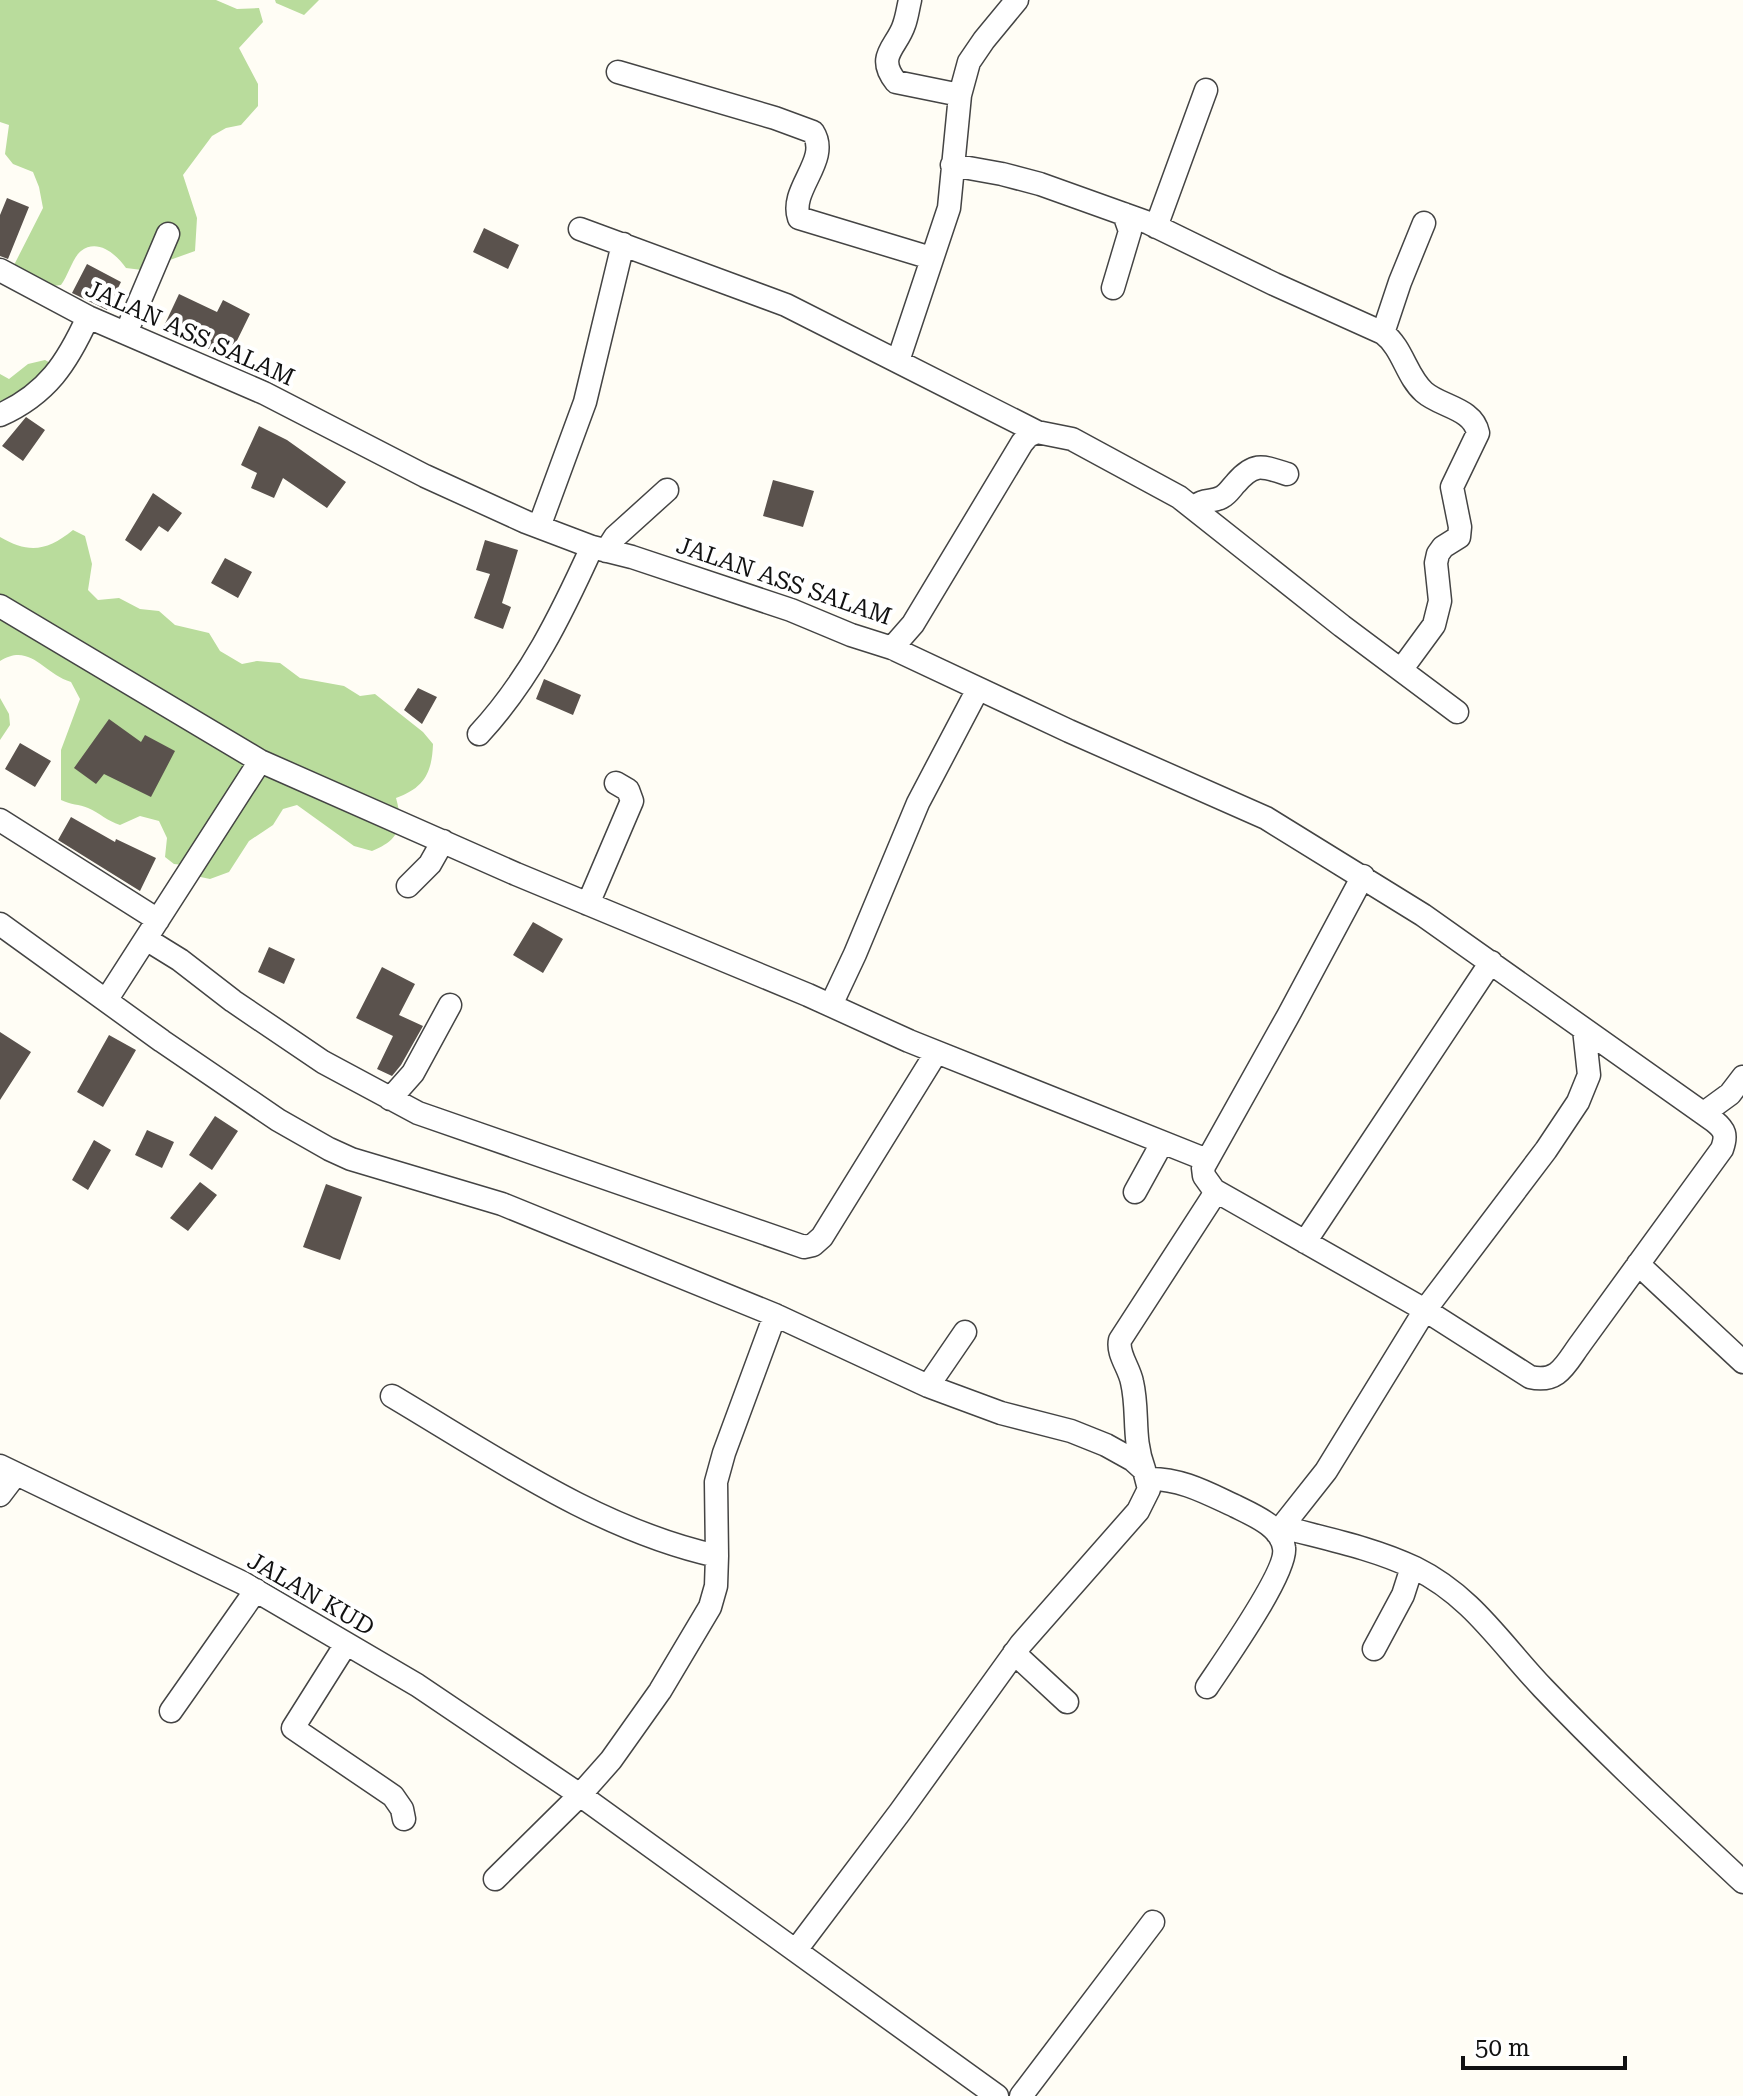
<svg xmlns="http://www.w3.org/2000/svg" width="1743" height="2096" viewBox="0 0 1743 2096" font-family="'Roboto Serif',serif">
<style>
.forest{fill:#b9dc9c}
.building{fill:#5a524d}
.lines{fill:none;stroke-linecap:round;stroke-linejoin:round}
.minor-casing{stroke:#444;stroke-width:25}
.minor{stroke:#fff;stroke-width:22}
.labels{text-anchor:middle;stroke-width:8;stroke-linejoin:round;paint-order:stroke}
.street-label{font-size:24px;fill:#111;stroke:#fff}
</style>
<rect width="100%" height="100%" fill="#fffdf5"/>
<path class="forest" d="M0 0H216L237 9 259 8 263 22 239 48 258 84V106L241 125 226 128 212 136 183 175 197 218 195 251 142 270 126 268C117 255 98 238 81 251 73 257 68 276 61 285L36 288 13 267 43 208 39 187 33 172 13 164 5 154 9 125 0 122Z
M275 0H319L304 15 276 3Z
M45 360 56 366 0 413V374L9 379 28 364Z
M73 530 85 536 92 564 88 590 98 600 119 598 140 609 159 611 175 625 209 633 220 651 242 664 257 661 280 663 300 678 344 686 360 696 375 694 423 732 433 744C432 773 424 788 396 798 404 827 399 840 372 851L354 846 297 805 283 809 273 825 249 841 229 872 210 879 196 876 183 865 174 864 165 857 167 838 159 821 140 816 120 825C107 821 100 813 88 808 79 804 71 805 61 800V750L80 699 71 682C43 673 30 642 0 661V537C29 554 47 551 73 530Z
M0 698 9 714 10 725 0 740Z"/>
<path class="building" d="M7 198 29 207 8 259 0 256V215Z
M484 228 519 245 508 269 473 252Z
M87 264 121 282 107 310 72 293Z
M179 294 217 312 223 300 250 314 228 359 164 326Z
M26 417 45 430 23 461 2 446Z
M259 426 287 440 346 482 327 508 283 478 274 498 251 488 257 473 241 465Z
M773 480 814 491 803 527 763 516Z
M153 493 182 513 168 532 159 526 141 551 125 540Z
M485 540 518 550 502 603 511 607 503 629 474 618 490 574 476 570Z
M225 558 252 572 238 598 211 583Z
M544 679 581 695 573 715 536 699Z
M418 688 437 697 422 724 404 710Z
M109 719 141 742 145 735 175 751 151 797 104 774 96 784 74 768Z
M20 743 51 761 35 787 5 769Z
M71 817 115 842 116 839 156 858 140 891 58 840Z
M533 922 563 939 543 973 513 955Z
M269 947 295 959 284 984 258 972Z
M382 967 415 984 399 1015 423 1026 401 1065 392 1076 377 1069 393 1036 356 1018Z
M0 1032 31 1052 0 1100Z
M109 1035 136 1050 103 1107 77 1092Z
M215 1116 238 1131 212 1170 189 1155Z
M147 1130 174 1142 162 1168 135 1155Z
M94 1140 111 1150 88 1190 72 1180Z
M200 1182 217 1195 188 1231 170 1218Z
M326 1184 362 1197 340 1260 303 1247Z"/>
<g class="lines">
<defs>
<path id="minor" d="M910 0C908 8 907 17 904 25 897 47 875 56 896 82L960 95
M618 72 775 118 813 132C831 160 789 189 799 218L931 258
M952 165 1002 174 1040 184 1149 223 1274 284 1383 333C1403 348 1406 376 1424 392 1441 407 1473 408 1478 433L1452 487 1460 527 1459 537 1443 547 1438 554 1436 563 1440 601 1434 625 1401 670
M1156 227 1206 90
M580 229 786 305 1037 432
M0 270 88 317 264 393 425 476 526 522 592 547 632 557 791 610 851 635 892 648 1069 731 1266 818 1423 915 1714 1121C1725 1130 1727 1135 1722 1149L1581 1343C1566 1363 1559 1384 1530 1377L1425 1310 1214 1190
M1113 288 1130 231 1124 214
M126 333 168 234
M1383 333 1400 282 1424 223
M898 361 949 208 960 95 969 62 984 40 1017 0
M0 415C47 394 67 363 88 317
M1193 508C1203 498 1212 503 1222 497 1228 494 1232 487 1236 483 1254 462 1262 466 1287 474
M539 527 585 402 623 244
M606 551 615 537 667 490
M0 606 260 761 516 874 808 995 909 1041 1207 1160
M892 648 913 624 1022 443 1028 436 1037 432 1072 439 1179 497 1342 626 1457 712
M479 734C530 679 561 615 592 547
M0 820 158 920
M408 886 430 864 443 841
M588 904 632 801 628 790 616 783
M0 924 162 1041 278 1120 329 1149 351 1159 502 1204 775 1315 928 1386 1001 1413 1071 1431 1106 1445 1133 1460 1144 1470 1149 1489 1138 1511 1021 1644 900 1812 796 1950
M146 939 180 960 233 1001 323 1062 418 1113 804 1247 813 1245 822 1237 936 1053
M107 999 260 761
M831 1005 855 954 918 803 978 689
M390 1099 413 1073 450 1005
M1704 1113 1730 1094 1743 1077
M1135 1192 1162 1143
M1305 1242 1491 962
M1638 1264 1743 1362
M928 1386 965 1332
M392 1396C495 1457 599 1530 717 1556
M0 1466 243 1583 417 1685 580 1795 997 2096
M1144 1469C1132 1438 1139 1412 1132 1382 1129 1367 1117 1354 1120 1340L1212 1198 1214 1190 1204 1176 1203 1168 1288 1016 1363 876
M1148 1479C1180 1478 1207 1493 1235 1506 1253 1515 1281 1526 1284 1548 1288 1571 1223 1663 1207 1687
M0 1495 16 1474
M1282 1527C1327 1539 1373 1548 1415 1568 1472 1596 1501 1644 1543 1688 1607 1755 1675 1818 1743 1882
M1277 1533 1326 1471 1425 1310 1546 1150 1578 1102 1589 1075 1584 1029
M346 1644 293 1728 393 1796 402 1809 404 1819
M1374 1649 1403 1595 1412 1567
M1014 1653 1067 1702
M171 1711 256 1590
M495 1879 580 1795 611 1760 660 1691 710 1607 716 1586 717 1556 716 1482 724 1453 775 1315
M1021 2096 1153 1922"/>
</defs>
<use href="#minor" class="minor-casing"/>
<use href="#minor" class="minor"/>
</g>
<g class="labels">
<g class="street-label">
<text transform="translate(190 333) rotate(24)" y="8">JALAN ASS SALAM</text>
<text transform="translate(784 581) rotate(19)" y="8">JALAN ASS SALAM</text>
<text transform="translate(311 1594) rotate(30)" y="8">JALAN KUD</text>
</g>
</g>
<path d="M1463 2056v12h162v-12" fill="none" stroke="#111111" stroke-width="4"/>
<text x="1475" y="2056" font-size="24" fill="#111111" stroke="#ffffff" stroke-width="6" paint-order="stroke">50 m</text>
</svg>
